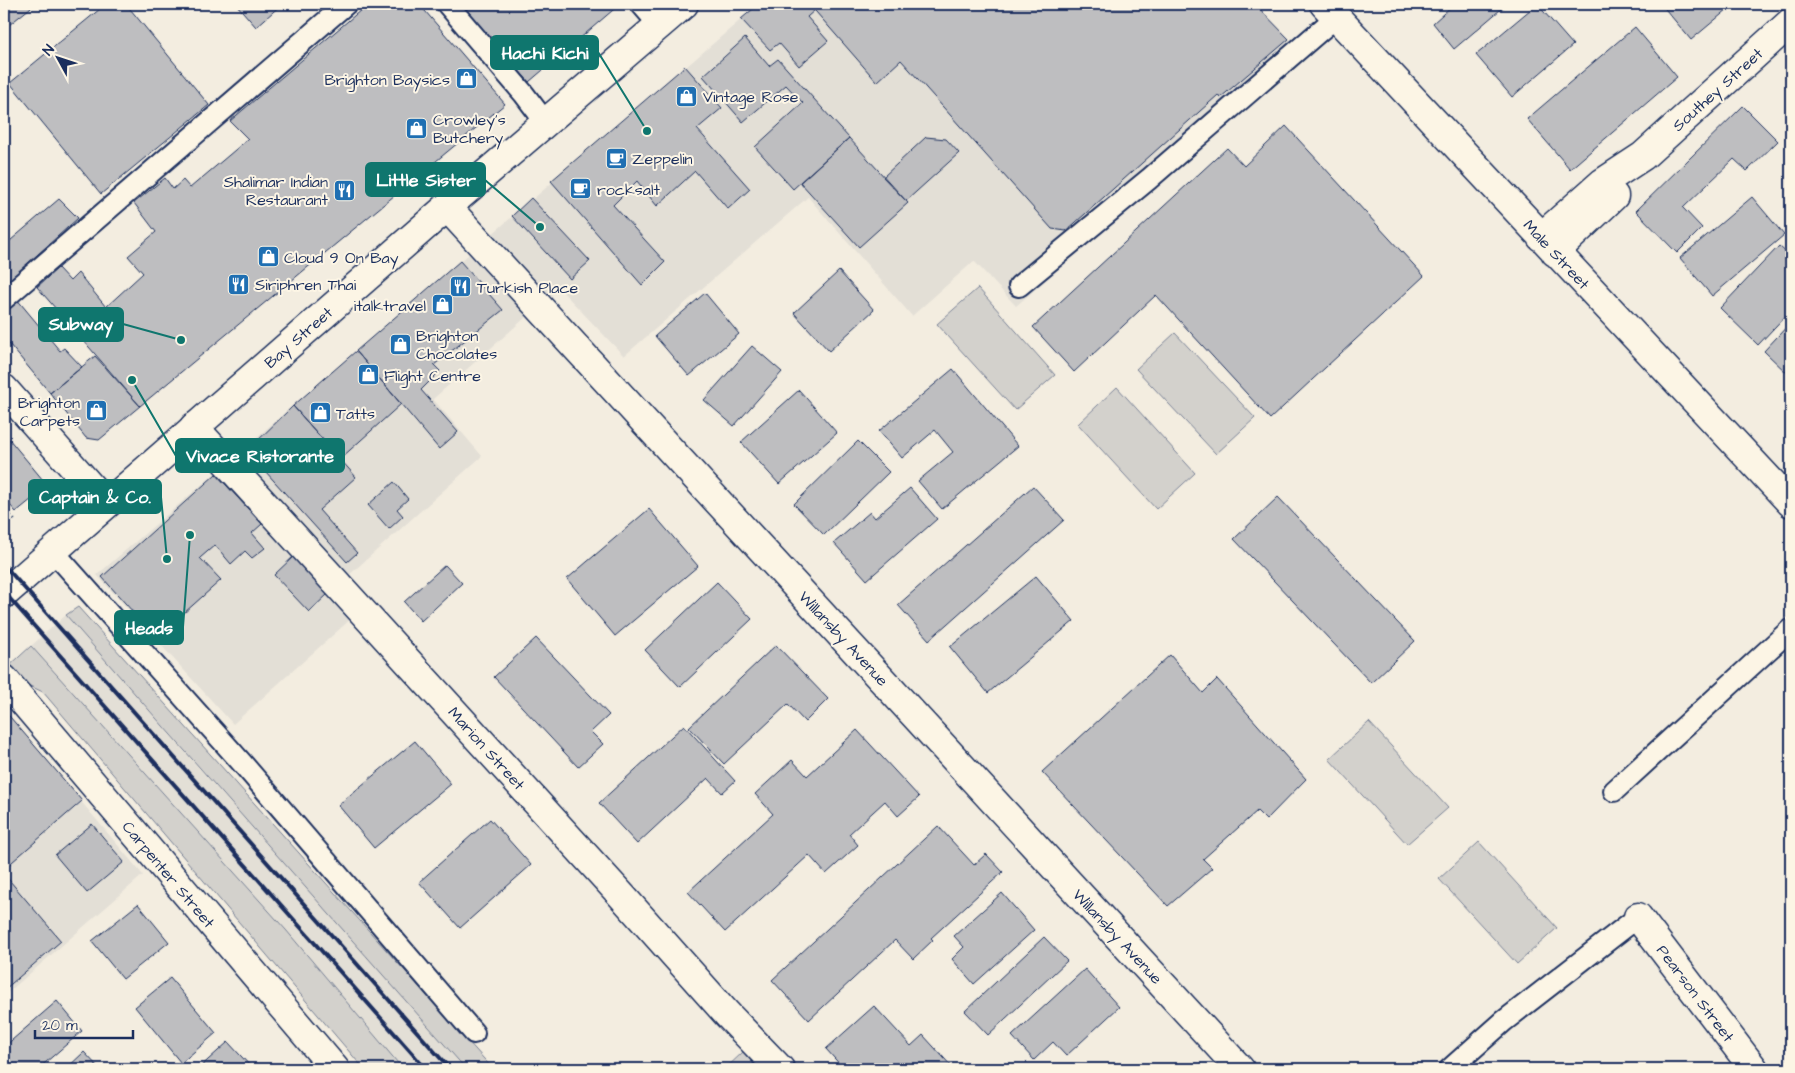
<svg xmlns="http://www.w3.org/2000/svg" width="1795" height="1073" viewBox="0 0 1795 1073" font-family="'Architects Daughter',sans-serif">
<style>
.built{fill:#e3dfd6}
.green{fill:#d3d1cc;stroke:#778095}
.building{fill:#bebec0;stroke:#1b2f5e}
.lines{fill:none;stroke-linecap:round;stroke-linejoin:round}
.lane-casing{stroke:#1b2f5e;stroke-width:24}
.street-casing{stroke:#1b2f5e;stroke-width:31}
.secondary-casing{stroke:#1b2f5e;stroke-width:31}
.path{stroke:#1b2f5e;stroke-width:3;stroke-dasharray:1 4;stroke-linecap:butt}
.lane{stroke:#fcf5e5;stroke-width:20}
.street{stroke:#fcf5e5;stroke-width:28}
.secondary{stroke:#fcf5e5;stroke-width:28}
.rail{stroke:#1b2f5e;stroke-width:4}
.labels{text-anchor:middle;stroke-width:4;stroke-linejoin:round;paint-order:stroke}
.poi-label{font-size:16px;fill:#1b2f5e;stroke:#fcf5e5;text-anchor:start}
.street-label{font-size:16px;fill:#1b2f5e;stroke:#fcf5e5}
.leader{fill:none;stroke:#0f766e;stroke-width:2}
.callout-dot{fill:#0f766e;stroke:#fcf5e5;stroke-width:2}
.callout{fill:#0f766e;stroke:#0f766e;stroke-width:2}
.callout-label{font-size:18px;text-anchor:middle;font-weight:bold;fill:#fff}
</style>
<rect width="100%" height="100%" fill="#f3ede0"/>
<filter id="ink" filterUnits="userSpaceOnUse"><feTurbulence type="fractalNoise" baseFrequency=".02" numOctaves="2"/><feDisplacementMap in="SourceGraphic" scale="10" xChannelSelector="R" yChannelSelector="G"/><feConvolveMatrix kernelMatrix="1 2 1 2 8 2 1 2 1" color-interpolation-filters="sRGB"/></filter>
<g filter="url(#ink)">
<path class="built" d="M759 4H1255L1305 56 1016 306 974 261 912 316 808 197 624 356 559 288 433 399 482 456 329 593 352 618 233 724 97 575Z
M66 615 197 766 384 974 466 1069H403L286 930 31 646Z
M4 710 143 875 4 996Z"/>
<path class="green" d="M978 288 1055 375 1015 410 937 324Z
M1175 333 1255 418 1216 454 1136 369Z
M1117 387 1195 473 1156 509 1078 424Z
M78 607 493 1069H466C333 918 198 767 66 615Z
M31 646 286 930 403 1069H364L43 692 19 681 7 668Z
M1369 722 1448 808 1407 844 1329 759Z
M1479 842 1557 928 1517 964 1439 879Z
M743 1052 758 1069H725Z"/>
<path class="building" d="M4 4H35L4 29Z
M106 4H126L209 105 101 194 10 83Z
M236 4H282L256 27Z
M368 4H391L396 9 402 4H419L505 104 140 406 37 287 58 268 70 281 78 273 106 307 143 273 128 256 156 232 134 203 165 178 173 189 183 180 190 188 248 139 230 121Z
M461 4H620L529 82Z
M759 4H809L815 10 807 17 828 41 799 66 779 43 770 50 741 19Z
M809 4H1255L1289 39 1220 98 1218 95 1066 231 1052 229 901 60 877 82Z
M1454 4H1507L1454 49 1433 23Z
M1537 4 1573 45 1512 97 1476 55Z
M1661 4H1734L1691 40Z
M1635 27 1677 77 1570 169 1527 119Z
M745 38 769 66 778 59 849 138 793 189 755 147 803 103 786 85 743 122 703 76Z
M685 66 722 108 697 129 750 189 728 209 695 171 657 206 637 181 613 205 665 262 642 285 551 181Z
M1743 106 1778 141 1747 171 1734 159 1683 208 1702 228 1677 253 1636 211Z
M1286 126 1424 276 1270 419 1156 295 1074 372 1033 327 1227 148 1244 166Z
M926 137 946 139 959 153 906 201 883 177Z
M849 138 908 203 859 247 800 182Z
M1752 197 1784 235 1712 296 1680 258Z
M531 198 590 261 570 279 512 216Z
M59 199 78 218 5 284H4V246Z
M1779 246 1791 257V310L1758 345 1720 308Z
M460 261 503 310 434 365 440 371 421 390 458 432 439 449 356 351Z
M839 271 874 310 829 351 794 313Z
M705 293 739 334 689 376 655 336Z
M16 298 60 351 64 348 82 367 50 393 4 338V307Z
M1791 322V377L1764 351Z
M752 346 782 372 734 426 704 400Z
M356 351 401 404 340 459 293 406Z
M95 356 140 406 99 440 86 438 50 393Z
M953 369 1018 446 942 509 918 481 953 452 935 430 902 458 879 431Z
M799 390 837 433 779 484 741 442Z
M293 406 356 477 319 510 357 553 347 562 247 451Z
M4 433 48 486 16 512 4 498Z
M858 441 889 472 824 535 794 504Z
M216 474 262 524 252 533 265 548 252 558 245 551 231 564 215 545 200 558 221 580 156 638 102 577Z
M394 482 408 499 397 509 403 516 389 529 368 505Z
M1033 486 1064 520 929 640 898 605Z
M910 488 937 519 867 580 834 543 870 512 875 518Z
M1278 497 1415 641 1371 683 1234 539Z
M649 509 698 566 615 636 567 579Z
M294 556 329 593 309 612 274 575Z
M445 565 462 583 421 621 404 602Z
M1036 576 1074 621 988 693 950 647Z
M717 582 752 619 680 687 645 650Z
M536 638 609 715 591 732 603 744 578 767 494 677Z
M776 645 828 699 805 722 788 704 724 764 689 727Z
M1170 655 1203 693 1217 679 1306 779 1266 820 1257 811 1203 859 1212 868 1168 906 1042 772Z
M4 710 82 801 4 869Z
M684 725 735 781 722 793 708 778 637 844 599 803Z
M857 730 919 797 898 816 885 801 849 834 858 845 826 874 809 855 725 932 688 892 773 814 755 794 792 760 807 776Z
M415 741 451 784 374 848 338 805Z
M490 819 531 865 460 928 419 882Z
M92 824 124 862 87 893 55 855Z
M938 826 974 865 986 854 1003 872 931 938 933 940 913 959 895 940 809 1020 772 980Z
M4 874 61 941 4 990Z
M1002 893 1034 930 974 984 952 959 964 947 954 936Z
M138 904 169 942 123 979 92 941Z
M1044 937 1067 961 988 1035 965 1011Z
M1085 969 1119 1007 1066 1056 1053 1042 1034 1060 1012 1036Z
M170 978 216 1033 181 1063 135 1007Z
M57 1001 82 1031 38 1069H4V1047Z
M874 1006 911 1046 923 1035 954 1069H844L826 1049Z
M228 1042 253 1069H198Z
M84 1052 100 1069H66Z"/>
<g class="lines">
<defs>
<path id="lane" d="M447 4 524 94 546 123
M641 4 660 26
M1019 286 1149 179 1336 17
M4 299 346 4
M53 551 242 763 474 1033
M1614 791 1791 629
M1450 1069 1504 1021 1638 917"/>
<path id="street" d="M1324 4 1791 503
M447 207 1240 1069
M1541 237 1602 183 1643 156 1791 22
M1555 252 1614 196
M4 389 106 504
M194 427 622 896 727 1014 780 1069
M4 679 335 1069
M1638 917 1754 1069"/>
<path id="secondary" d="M4 594 447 207 684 4"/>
</defs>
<use href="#lane" class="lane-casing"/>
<use href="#street" class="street-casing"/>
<use href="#secondary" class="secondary-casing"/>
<path class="path" d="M4 508 16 522"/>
<use href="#lane" class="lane"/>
<use href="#street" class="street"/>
<use href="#secondary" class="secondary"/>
<path class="rail" d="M4 565 450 1069
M4 592 426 1069"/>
</g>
</g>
<defs>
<symbol id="shop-square" viewBox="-11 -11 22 22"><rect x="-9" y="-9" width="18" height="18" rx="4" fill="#1f6fb2" stroke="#fcf5e5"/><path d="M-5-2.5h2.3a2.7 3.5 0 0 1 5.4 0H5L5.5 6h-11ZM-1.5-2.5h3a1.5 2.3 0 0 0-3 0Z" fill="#fff"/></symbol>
<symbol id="cafe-square" viewBox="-11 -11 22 22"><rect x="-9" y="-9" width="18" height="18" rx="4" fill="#1f6fb2" stroke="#fcf5e5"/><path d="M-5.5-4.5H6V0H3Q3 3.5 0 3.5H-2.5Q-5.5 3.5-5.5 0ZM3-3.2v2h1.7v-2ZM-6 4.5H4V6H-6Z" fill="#fff"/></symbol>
<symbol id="restaurant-square" viewBox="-11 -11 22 22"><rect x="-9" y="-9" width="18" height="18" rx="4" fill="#1f6fb2" stroke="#fcf5e5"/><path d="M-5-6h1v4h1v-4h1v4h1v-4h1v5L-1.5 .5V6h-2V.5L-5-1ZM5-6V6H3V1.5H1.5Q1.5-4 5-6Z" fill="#fff"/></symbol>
</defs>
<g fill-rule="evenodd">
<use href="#shop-square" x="454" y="66" width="25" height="25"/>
<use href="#shop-square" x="674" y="84" width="25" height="25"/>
<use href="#shop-square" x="404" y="116" width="25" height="25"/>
<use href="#cafe-square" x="604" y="146" width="25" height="25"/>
<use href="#cafe-square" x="568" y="176" width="25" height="25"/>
<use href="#restaurant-square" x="332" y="178" width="25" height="25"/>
<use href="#shop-square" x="256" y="244" width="25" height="25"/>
<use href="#restaurant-square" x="226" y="272" width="25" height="25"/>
<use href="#restaurant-square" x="448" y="274" width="25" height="25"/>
<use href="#shop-square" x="430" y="292" width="25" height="25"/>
<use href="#shop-square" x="388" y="332" width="25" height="25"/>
<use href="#shop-square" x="356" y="362" width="25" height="25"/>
<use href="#shop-square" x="84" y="398" width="25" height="25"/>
<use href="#shop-square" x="308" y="400" width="25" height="25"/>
</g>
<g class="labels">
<g class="poi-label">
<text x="450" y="85" text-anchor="end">Brighton Baysics</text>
<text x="703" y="102">Vintage Rose</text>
<text x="433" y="125">Crowley's<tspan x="433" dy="18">Butchery</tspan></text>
<text x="632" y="164">Zeppelin</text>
<text x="328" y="187" text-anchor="end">Shalimar Indian<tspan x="328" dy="18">Restaurant</tspan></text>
<text x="597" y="195">rocksalt</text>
<text x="284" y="263">Cloud 9 On Bay</text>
<text x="255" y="290">Siriphren Thai</text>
<text x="477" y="293">Turkish Place</text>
<text x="426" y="311" text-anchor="end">italktravel</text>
<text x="416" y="341">Brighton<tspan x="416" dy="18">Chocolates</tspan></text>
<text x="384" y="381">Flight Centre</text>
<text x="80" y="408" text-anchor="end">Brighton<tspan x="80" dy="18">Carpets</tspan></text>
<text x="336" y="419">Tatts</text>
</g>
<g class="street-label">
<text transform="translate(1717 89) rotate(-42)" y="6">Southey Street</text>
<text transform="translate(1557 254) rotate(47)" y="6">Male Street</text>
<text transform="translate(298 337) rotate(-41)" y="6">Bay Street</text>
<text transform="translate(844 638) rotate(47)" y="6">Willansby Avenue</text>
<text transform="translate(487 748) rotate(48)" y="6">Marion Street</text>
<text transform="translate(169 874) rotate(50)" y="6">Carpenter Street</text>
<text transform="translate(1118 936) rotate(47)" y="6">Willansby Avenue</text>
<text transform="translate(1696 993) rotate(53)" y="6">Pearson Street</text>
</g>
</g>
<path class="leader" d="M647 131L598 52M540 227L485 180M181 340L123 324M132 380L176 456M167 559L161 497M190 535L183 627"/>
<g class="callout-dot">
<circle cx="647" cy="131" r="5"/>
<circle cx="540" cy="227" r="5"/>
<circle cx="181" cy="340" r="5"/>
<circle cx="132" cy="380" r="5"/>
<circle cx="167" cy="559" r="5"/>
<circle cx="190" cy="535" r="5"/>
</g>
<g class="callout">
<rect x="491" y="36" width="107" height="33" rx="5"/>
<rect x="366" y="163" width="119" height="33" rx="5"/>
<rect x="39" y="308" width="84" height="33" rx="5"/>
<rect x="176" y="439" width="168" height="33" rx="5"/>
<rect x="29" y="480" width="132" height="33" rx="5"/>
<rect x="115" y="611" width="68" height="33" rx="5"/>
</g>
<g class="callout-label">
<text x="545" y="59">Hachi Kichi</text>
<text x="426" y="186">Little Sister</text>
<text x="81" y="330">Subway</text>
<text x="260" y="462">Vivace Ristorante</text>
<text x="95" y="503">Captain &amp; Co.</text>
<text x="149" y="634">Heads</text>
</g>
<rect width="1795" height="1073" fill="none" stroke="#fcf5e5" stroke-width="20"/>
<rect x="10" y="10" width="1775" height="1053" fill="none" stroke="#1b2f5e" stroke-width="2" filter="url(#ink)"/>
<g transform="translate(58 58) rotate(310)" stroke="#fcf5e5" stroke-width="4" paint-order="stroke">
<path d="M0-4L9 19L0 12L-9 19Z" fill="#1b2f5e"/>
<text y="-8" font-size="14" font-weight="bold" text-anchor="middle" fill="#1b2f5e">N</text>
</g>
<path d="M35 1030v8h98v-8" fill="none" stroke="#1b2f5e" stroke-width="2.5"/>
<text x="42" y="1030" font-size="15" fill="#1b2f5e" stroke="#fcf5e5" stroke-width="4" paint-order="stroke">20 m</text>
</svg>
